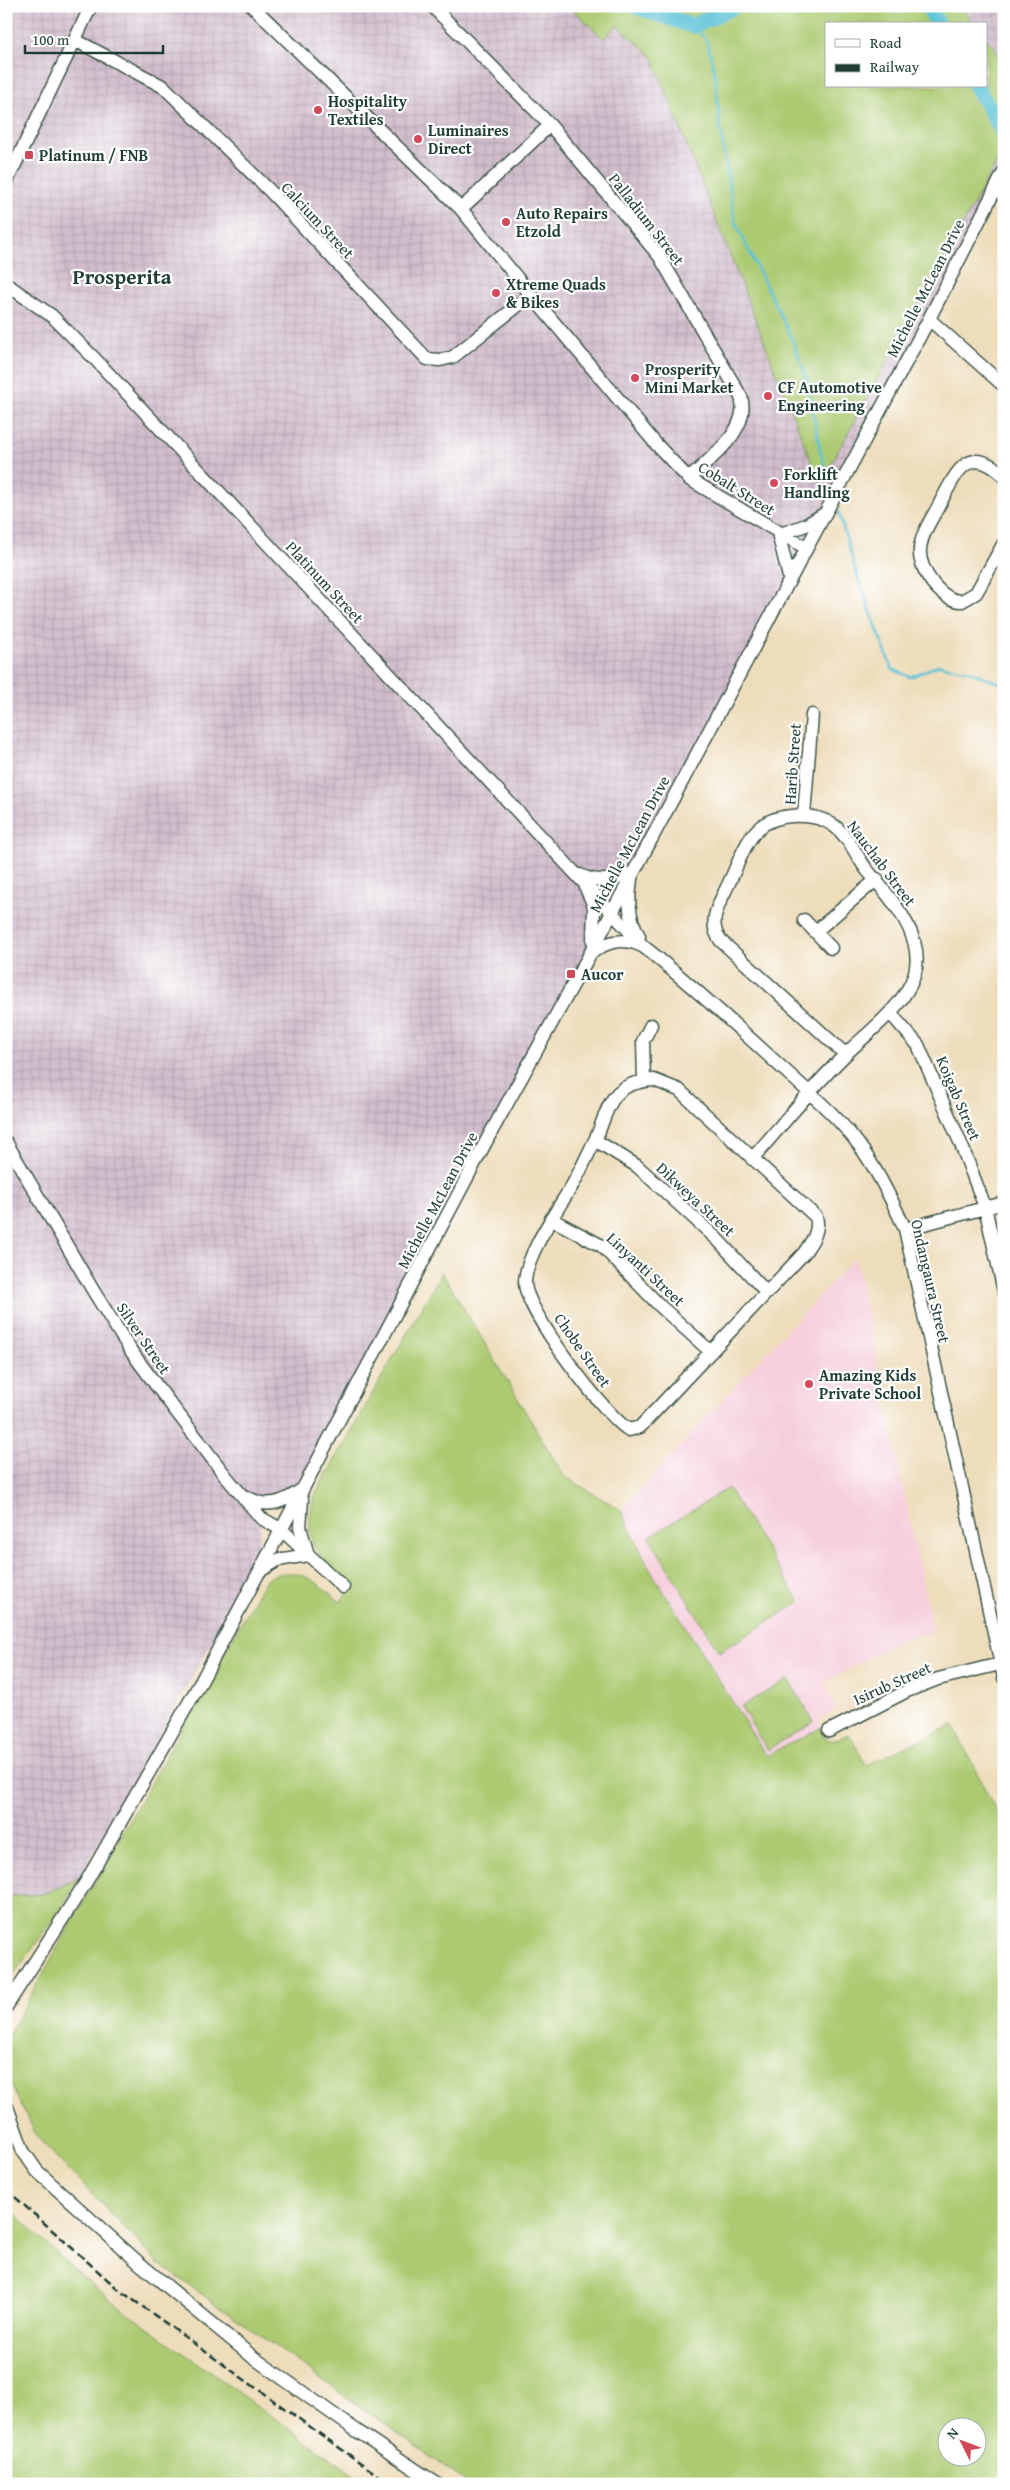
<svg xmlns="http://www.w3.org/2000/svg" width="1010" height="2490" viewBox="0 0 1010 2490" font-family="'Gentium Book Plus',serif">
<style>
.built{fill:#f5cfdc}
.industrial{fill:url(#industrial-grid);fill-rule:evenodd}
.grass{fill:#acca71;stroke:#668452;fill-rule:evenodd}
.lines{fill:none;stroke-linecap:round;stroke-linejoin:round}
.stream{stroke:#59c1d6;stroke-width:2.5}
.river{stroke:#59c1d6;stroke-width:16}
.minor-casing{stroke:#3e5548;stroke-width:15}
.minor{stroke:#fff;stroke-width:12}
.rail{stroke:#1f3d34;stroke-width:2.5;stroke-dasharray:8 4;stroke-linecap:butt}
.poi-dot{fill:#d1495b;stroke:#fff;stroke-width:2}
.labels{text-anchor:middle;stroke-width:4.5;stroke-linejoin:round;paint-order:stroke}
.poi-label{font-size:16px;font-weight:bold;fill:#1f3d34;stroke:#fff;text-anchor:start}
.street-label{font-size:16px;fill:#1f3d34;stroke:#fff}
.district-label{font-size:21px;font-weight:bold;fill:#1f3d34;stroke:#fff}
</style>
<defs>
<pattern id="industrial-grid" width="8" height="8" patternUnits="userSpaceOnUse" patternTransform="scale(1.25)"><rect width="8" height="8" fill="#d1bdcc"/><path d="M0 4h8M4 0v8" fill="none" stroke="#b3a3b0"/></pattern>
</defs>
<rect width="100%" height="100%" fill="#fff"/>
<filter id="ink" filterUnits="userSpaceOnUse"><feTurbulence type="fractalNoise" baseFrequency=".02" numOctaves="2"/><feDisplacementMap in="SourceGraphic" scale="10" xChannelSelector="R" yChannelSelector="G"/><feConvolveMatrix kernelMatrix="1 2 1 2 8 2 1 2 1" color-interpolation-filters="sRGB"/></filter>
<filter id="wash" filterUnits="userSpaceOnUse"><feTurbulence type="fractalNoise" baseFrequency=".0096" numOctaves="4" result="noise"/><feDisplacementMap in="SourceGraphic" scale="20" xChannelSelector="R" yChannelSelector="G"/><feGaussianBlur stdDeviation="1.12" result="paint"/><feColorMatrix in="noise" values="0 0 0 0 0 0 0 0 0 0 0 0 0 0 0 0 0 1.4 0 .05"/><feComposite in="paint" operator="in"/></filter>
<g filter="url(#wash)">
<rect width="100%" height="100%" fill="#edb"/>
<path class="built" d="M855 1257 933 1632 904 1638 824 1683 837 1709 819 1720 822 1727 766 1756 649 1568 621 1510Z"/>
<path class="industrial" d="M6 6H1004V177L632 873 608 882 593 911 590 954 305 1487 257 1504 261 1518 258 1560 79 1878 43 1894 13 1897H6ZM826 24H986V86H826Z"/>
<path class="grass" d="M569 6H960L974 24H826V86H986V38L1004 60V149L820 484 652 56 617 25 604 39Z
M442 1272 564 1476 621 1510 649 1568 766 1756 822 1727 823 1737 832 1741 849 1734 866 1765 953 1725 1004 1827V2484H469L158 2263 37 2137 6 2075V2039L266 1579C297 1563 317 1582 340 1602L352 1587C319 1552 301 1551 314 1496ZM948 2428H978V2458H948Z
M728 1488 800 1602 719 1652 649 1537Z
M788 1679 814 1722 767 1750 741 1707Z
M79 1878 60 1910 6 1985V1897L43 1894Z
M6 2205 70 2266 123 2310 367 2484H6Z"/>
<g class="lines">
<path class="stream" d="M693 26 707 41 715 74 720 126 735 222 792 339 807 380 821 454 828 477
M838 510 857 575 892 669 910 677 939 665 969 671 1004 685"/>
<path class="river" d="M635 6 693 26 735 6
M928 6 938 24
M976 86 1004 134"/>
</g>
</g>
<g filter="url(#ink)">
<g class="lines">
<defs>
<path id="minor" d="M252 6 461 209 531 295 656 444 689 479 806 548
M432 6 550 125 660 257 741 397C751 430 710 458 689 479
M75 40 164 87 270 191 427 359 440 360 453 357 531 295
M6 183 91 6
M461 209 550 125
M6 284 52 316 95 359 644 947C691 984 735 1025 779 1065 807 1091 837 1115 859 1145 878 1171 892 1200 905 1229L1004 1678
M929 319 1004 386
M1004 476C967 440 955 476 938 507 931 520 921 535 920 549 918 570 941 601 962 601L976 593 1004 543
M778 533 789 577
M781 534 806 525 824 514
M804 815 812 715
M580 875C599 884 613 880 632 873 628 897 627 914 639 936
M586 888 594 906 593 941
M804 920 831 948
M815 932 877 879
M591 953C607 941 623 937 642 946
M891 1014 918 1045 961 1144 985 1207 1004 1291
M654 1080 679 1090 816 1217C820 1231 812 1241 804 1253L640 1427 629 1430C604 1415 525 1310 525 1283 525 1255 559 1208 573 1184 581 1170 588 1154 595 1140 602 1126 606 1106 616 1095 625 1084 640 1081 654 1080Z
M644 1081 643 1041 651 1025
M595 1140 637 1166 717 1239 767 1293
M6 1142 94 1292 131 1351 156 1385 228 1479 261 1518 282 1530 343 1587
M752 1159C783 1124 812 1087 845 1055 868 1032 903 1008 914 976 927 937 890 897 867 870 856 856 849 836 833 825 814 812 776 812 758 829 744 843 737 867 728 885 720 903 706 922 721 941L845 1054
M551 1219 602 1246 659 1305 711 1352
M905 1229 1004 1203
M247 1497C266 1509 283 1503 301 1490
M260 1571 278 1560 308 1555 300 1527 302 1499
M829 1731 907 1691 938 1679 1000 1664
M6 2007 86 1882 202 1680 489 1136 590 954 929 319 1004 172
M6 2104 23 2151 37 2171 139 2263 254 2358 357 2431 437 2484"/>
</defs>
<use href="#minor" class="minor-casing"/>
<use href="#minor" class="minor"/>
<path class="rail" d="M6 2189 118 2289 390 2484"/>
</g>
</g>
<g class="poi-dot">
<circle cx="318" cy="110" r="5"/>
<circle cx="418" cy="139" r="5"/>
<rect x="24" y="150" width="10" height="10" rx="2.5"/>
<circle cx="506" cy="222" r="5"/>
<circle cx="496" cy="293" r="5"/>
<circle cx="635" cy="378" r="5"/>
<circle cx="768" cy="396" r="5"/>
<circle cx="774" cy="483" r="5"/>
<rect x="566" y="969" width="10" height="10" rx="2.5"/>
<circle cx="809" cy="1384" r="5"/>
</g>
<g class="labels">
<g class="poi-label">
<text x="328" y="107">Hospitality<tspan x="328" dy="18">Textiles</tspan></text>
<text x="428" y="136">Luminaires<tspan x="428" dy="18">Direct</tspan></text>
<text x="39" y="161">Platinum / FNB</text>
<text x="516" y="219">Auto Repairs<tspan x="516" dy="18">Etzold</tspan></text>
<text x="506" y="290">Xtreme Quads<tspan x="506" dy="18">&amp; Bikes</tspan></text>
<text x="645" y="375">Prosperity<tspan x="645" dy="18">Mini Market</tspan></text>
<text x="778" y="393">CF Automotive<tspan x="778" dy="18">Engineering</tspan></text>
<text x="784" y="480">Forklift<tspan x="784" dy="18">Handling</tspan></text>
<text x="581" y="980">Aucor</text>
<text x="819" y="1381">Amazing Kids<tspan x="819" dy="18">Private School</tspan></text>
</g>
<g class="street-label">
<text transform="translate(647 219) rotate(52)" y="6">Palladium Street</text>
<text transform="translate(318 220) rotate(47)" y="6">Calcium Street</text>
<text transform="translate(925 288) rotate(-63)" y="6">Michelle McLean Drive</text>
<text transform="translate(737 488) rotate(32)" y="6">Cobalt Street</text>
<text transform="translate(325 582) rotate(47)" y="6">Platinum Street</text>
<text transform="translate(792 764) rotate(-86)" y="6">Harib Street</text>
<text transform="translate(629 844) rotate(-62)" y="6">Michelle McLean Drive</text>
<text transform="translate(882 863) rotate(53)" y="6">Nauchab Street</text>
<text transform="translate(959 1098) rotate(67)" y="6">Koigab Street</text>
<text transform="translate(696 1199) rotate(43)" y="6">Dikweya Street</text>
<text transform="translate(437 1200) rotate(-62)" y="6">Michelle McLean Drive</text>
<text transform="translate(646 1269) rotate(43)" y="6">Linyanti Street</text>
<text transform="translate(931 1281) rotate(77)" y="6">Ondangaura Street</text>
<text transform="translate(144 1338) rotate(56)" y="6">Silver Street</text>
<text transform="translate(583 1350) rotate(55)" y="6">Chobe Street</text>
<text transform="translate(892 1683) rotate(-24)" y="6">Isirub Street</text>
</g>
<g class="district-label">
<text x="122" y="284">Prosperita</text>
</g>
</g>
<rect width="1010" height="2490" fill="none" stroke="#fff" stroke-width="25"/>
<rect x="825" y="22" width="162" height="65" fill="#ffffff" stroke="#a5b1ae"/>
<rect x="835" y="39" width="25" height="8" fill="#ffffff" stroke="#a5b1ae"/>
<text x="870" y="48" font-size="15" fill="#1f3d34">Road</text>
<rect x="835" y="64" width="25" height="8" fill="#1f3d34" stroke="#a5b1ae"/>
<text x="870" y="72" font-size="15" fill="#1f3d34">Railway</text>
<g transform="translate(962 2442) rotate(312)"><circle r="24" fill="#ffffff" stroke="#a5b1ae"/>
<path d="M0-4L9 19L0 12L-9 19Z" fill="#d1495b"/>
<text y="-8" font-size="14" font-weight="bold" text-anchor="middle" fill="#1f3d34">N</text>
</g>
<path d="M25 45v8h138v-8" fill="none" stroke="#1f3d34" stroke-width="2.5"/>
<text x="32" y="45" font-size="15" fill="#1f3d34" stroke="#ffffff" stroke-width="4" paint-order="stroke">100 m</text>
</svg>
